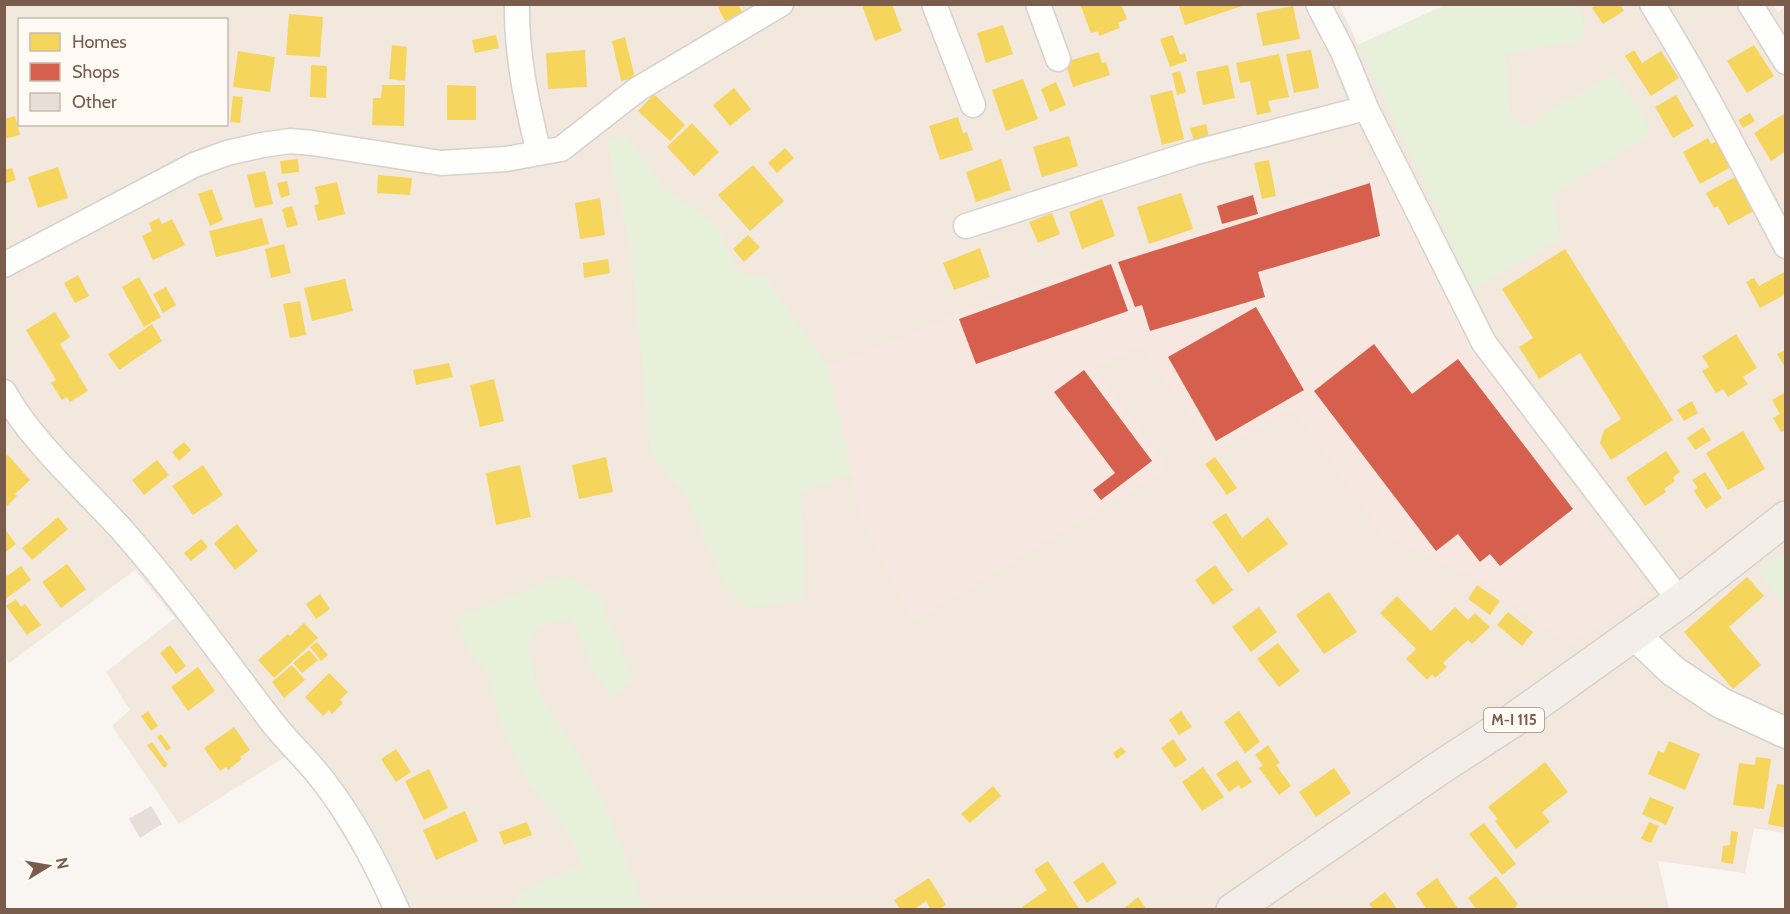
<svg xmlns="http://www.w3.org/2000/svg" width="1790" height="914" viewBox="0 0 1790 914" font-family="Cabin,sans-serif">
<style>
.residential{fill:#f2e8de;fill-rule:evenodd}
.commercial{fill:#f6e8e1}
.green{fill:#e7f0db}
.homes{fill:#f6d55c}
.shops{fill:#d6604d}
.building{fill:#e6ded7}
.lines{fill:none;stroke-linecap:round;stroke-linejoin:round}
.minor-casing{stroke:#d7d1cb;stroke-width:27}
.tertiary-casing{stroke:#d7d1cb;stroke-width:33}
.primary-casing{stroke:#dad1cc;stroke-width:36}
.minor{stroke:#fefefd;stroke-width:24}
.tertiary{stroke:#fefefd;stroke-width:30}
.primary{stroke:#f3eee8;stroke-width:33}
.labels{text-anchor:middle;stroke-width:6;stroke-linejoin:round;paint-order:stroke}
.shield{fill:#fffaf3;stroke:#a28b7f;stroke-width:1.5}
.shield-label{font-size:15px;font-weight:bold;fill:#7a5c4d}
</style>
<rect width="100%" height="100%" fill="#f9f5f0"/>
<path class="residential" d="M1339 4 1358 45 1447 5 1773 4 1778 12 1785 7V833L1754 828 1745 873 1658 861 1669 909H384L362 867 325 805 286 756 179 824 112 726 130 710 106 672 175 618 135 570 9 663 5 658V5ZM20 20H226V124H20Z"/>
<path class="commercial" d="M1385 174 1485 366 1652 593 1569 645 1481 580 1384 535 1293 408 1217 449 1140 346 1094 369 1168 468 913 621 861 516 828 367 996 299 1204 229Z"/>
<path class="green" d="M1447 4 1576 5 1582 17 1584 40 1505 54 1511 118 1532 129 1549 110 1615 74 1645 116 1649 135 1552 195 1561 239 1473 289 1358 45Z
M625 134 663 187 718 225 735 270 767 279 828 367 852 474 801 494 804 599 747 608 724 585 686 495 651 455 631 252 607 141Z
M1785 550V607L1759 572Z
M563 575 599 593 633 680 611 697 595 673 571 618 539 627 527 644 539 694 577 752 606 808 645 909H514L518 894 582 864 563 824 529 784 501 726 488 674 469 652 455 618Z"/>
<path class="homes" d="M721 4H738L742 12 725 21 718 7Z
M864 4H892L902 31 875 41 862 5Z
M1080 4H1121L1127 19 1118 23 1120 28 1099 36 1098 31 1091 33Z
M1182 4H1245V5L1185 25 1179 6Z
M1597 4H1620L1624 11 1603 24 1592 8Z
M1293 6 1300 39 1263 46 1256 13Z
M289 14 323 17 320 57 286 55Z
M1003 25 1013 54 986 63 977 33Z
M496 35 499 48 475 53 472 40Z
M1173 35 1180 55 1185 53 1187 61 1170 67 1160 39Z
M625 37 635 78 621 81 612 41Z
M392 45 407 47 405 81 389 79Z
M1754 45 1774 76 1747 93 1727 61Z
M585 50 587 87 548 89 546 53Z
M1311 50 1319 88 1294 93 1286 54Z
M1634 50 1642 63 1661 51 1679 78 1651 96 1625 56Z
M238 51 275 57 270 92 233 87Z
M1099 52 1102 63 1106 62 1110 75 1073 87 1065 62Z
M1279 54 1289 97 1268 101 1271 112 1257 115 1250 81 1240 83 1236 63Z
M311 65 327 66 326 98 310 97Z
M1228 65 1235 98 1203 105 1196 72Z
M1180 71 1186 92 1177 95 1172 73Z
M1023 79 1038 119 1006 131 992 90Z
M1056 82 1066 105 1050 112 1041 89Z
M382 85H405L404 126 372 125 373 98H381Z
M447 85 476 86V120H447Z
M734 88 751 109 730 126 713 105Z
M1172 90 1184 139 1162 145 1150 96Z
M654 94 685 125 670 141 638 111Z
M1676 95 1694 126 1673 138 1655 107Z
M233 96 243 97 240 123 230 122Z
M1750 113 1755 121 1743 128 1738 120Z
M1785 113 1786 151 1771 161 1754 133Z
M15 116 20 135 4 139V119Z
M958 117 963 133 967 132 973 150 940 160 929 126Z
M692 123 719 152 694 176 667 147Z
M1206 124 1209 137 1194 141 1190 128Z
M1069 136 1078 166 1042 177 1033 147Z
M1708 138 1711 144 1719 140 1733 166 1700 184 1683 152Z
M785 148 794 158 777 173 768 163Z
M298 159 299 172 282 174 280 161Z
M1001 159 1011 190 976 202 966 172Z
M1269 160 1276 196 1262 199 1254 163Z
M753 165 784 201 750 231 718 195Z
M58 167 68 198 38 208 28 177Z
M12 168 16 180 4 184V170Z
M265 171 273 204 255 208 247 175Z
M378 175 412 178 410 195 377 193Z
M1735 177 1754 211 1728 225 1718 206 1714 208 1706 193Z
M287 181 290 195 281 198 277 183Z
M337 182 345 214 318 221 314 205 319 204 315 187Z
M212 189 223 220 210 226 198 194Z
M1181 193 1193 229 1149 244 1137 207Z
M600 198 605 235 580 239 575 203Z
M1102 199 1115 236 1082 249 1069 212Z
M292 206 298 225 287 228 282 209Z
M1052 213 1060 234 1038 243 1029 222Z
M159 218 162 224 172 219 185 245 153 260 142 236 152 231 149 223Z
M262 218 269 244 216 257 209 231Z
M748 235 760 247 744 262 733 249Z
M284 244 291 273 271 278 265 249Z
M980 248 990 277 954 290 943 263Z
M1565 249 1673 420 1611 460 1600 443 1604 430 1621 419 1580 353 1539 379 1519 347 1533 338 1502 289Z
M608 259 610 273 584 278 583 263Z
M1786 271V294L1760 308 1746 282 1754 278 1759 286Z
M78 275 89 296 75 303 64 283Z
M139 277 161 317 144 327 122 287Z
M345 279 353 311 312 321 304 288Z
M166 287 176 305 163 313 153 294Z
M300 301 306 335 290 338 283 304Z
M55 312 70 337 60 344 88 391 70 402 67 397 62 400 51 383 56 380 26 330Z
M152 324 162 341 119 370 108 354Z
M1736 334 1757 368 1743 377 1748 384 1728 397 1723 389 1716 393 1702 371 1709 367 1702 356Z
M1786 350V369L1777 354Z
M449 363 453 377 416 385 413 370Z
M494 379 504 421 480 427 470 385Z
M1786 392V430L1781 432 1773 418 1780 414 1772 400Z
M1692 401 1698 413 1684 421 1677 410Z
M1703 427 1711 440 1695 450 1687 438Z
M1743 431 1765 469 1728 490 1706 453Z
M184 442 191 450 179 461 172 452Z
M1666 451 1680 472 1673 477 1675 481 1664 489 1666 492 1645 506 1626 478Z
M8 455 30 480 15 494 17 496 7 506 4 504V458Z
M606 457 613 492 579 499 572 465Z
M1215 457 1237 488 1227 495 1205 464Z
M157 460 169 475 144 495 132 480Z
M203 465 223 495 193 515 172 486Z
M520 465 531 517 496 525 486 473Z
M1705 472 1722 498 1706 509 1694 491 1698 488 1692 480Z
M1226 513 1242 538 1268 517 1288 544 1248 573 1212 522Z
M58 517 68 529 32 560 22 548Z
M237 524 258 551 235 570 214 543Z
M4 528 16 544 4 553Z
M201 539 208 547 191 561 184 553Z
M67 564 86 589 61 608 42 582Z
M1215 565 1233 590 1213 605 1195 580Z
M21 566 31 580 4 600V578Z
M1747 577 1764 596 1729 627 1761 665 1733 689 1684 632Z
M1477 585 1500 601 1490 615 1468 599Z
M1329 592 1357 632 1324 654 1296 615Z
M320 594 330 609 316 619 306 604Z
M1397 596 1431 631 1455 607 1468 620 1475 613 1490 627 1472 644 1468 640 1443 663 1447 667 1435 678 1432 674 1427 680 1406 659 1416 649 1380 613Z
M16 599 21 607 25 604 41 625 27 635 6 606Z
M1259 607 1277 632 1251 652 1232 627Z
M1508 612 1533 632 1522 646 1497 625Z
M304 623 318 638 274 678 258 660 288 634 290 636Z
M317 642 328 655 321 661 310 647Z
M1278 643 1300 671 1279 687 1257 659Z
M170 645 186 666 176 674 160 653Z
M309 650 318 660 302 673 293 663Z
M292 665 305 680 284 698 272 682Z
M198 667 215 691 188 711 171 687Z
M329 673 348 692 340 700 343 703 332 714 329 710 323 716 305 697Z
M148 711 158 726 151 731 141 716Z
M1181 711 1192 727 1179 735 1169 720Z
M1239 711 1260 742 1245 753 1224 722Z
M234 727 250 750 240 757 242 759 228 770 226 767 220 771 204 748Z
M161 734 171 748 167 751 157 737Z
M1173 739 1187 760 1175 768 1161 748Z
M1669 741 1700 754 1685 790 1648 774 1658 751 1664 753Z
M152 742 168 765 164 768 147 745Z
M1268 745 1280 763 1276 765 1291 786 1279 795 1259 768 1263 765 1255 755Z
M1121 747 1126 752 1117 759 1113 753Z
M396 749 411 772 396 782 381 759Z
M1756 757 1771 759 1764 809 1733 805 1739 763 1755 765Z
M1237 760 1252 782 1241 789 1239 785 1229 792 1216 774Z
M1545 762 1568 792 1542 812 1550 822 1516 849 1495 821 1498 819 1488 807Z
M1203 767 1224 797 1202 811 1182 782Z
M1334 768 1351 793 1316 817 1299 792Z
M429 769 448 808 424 820 405 781Z
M1777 784 1786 785V828L1768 824Z
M993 786 1001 796 970 823 961 814Z
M1650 797 1674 807 1666 825 1642 814Z
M465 811 478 841 436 860 423 830Z
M527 822 532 835 504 845 499 832Z
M1649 822 1659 826 1651 843 1641 839Z
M1484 823 1516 864 1502 875 1469 834Z
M1731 831 1738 832 1733 864 1721 862 1723 846 1730 845Z
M1048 861 1061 881 1080 910H1024L1022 907 1047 890 1034 870Z
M1103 862 1117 883 1087 903 1073 882Z
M1496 876 1518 904 1512 910H1477L1468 898Z
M929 878 946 905 938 910H931L926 901 913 910H901L894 900Z
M1437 878 1459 910H1427L1416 893Z
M1385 892 1398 910H1374L1369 904Z
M1138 897 1147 910H1122Z"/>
<path class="shops" d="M1370 183 1380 236 1258 272 1265 297 1150 331 1142 305 1135 307 1118 262Z
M1253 195 1258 214 1222 224 1217 206Z
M1111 264 1128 311 976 364 959 319Z
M1256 307 1304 390 1216 441 1168 357Z
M1374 344 1412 394 1458 359 1573 509 1500 566 1490 554 1480 562 1458 534 1436 551 1314 391Z
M1084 370 1152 461 1101 500 1093 490 1115 473 1054 392Z"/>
<path class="building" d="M151 806 162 824 140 838 129 819Z"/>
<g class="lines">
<defs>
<path id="minor" d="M517 4C516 54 527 105 539 153
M934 4 973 105
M1038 4 1058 59
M1318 4 1343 52 1366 108 1484 343 1680 601
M1652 4C1701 82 1743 165 1786 246
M1750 4 1786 62
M966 226 1193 153 1366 108
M4 265 194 165 227 153 262 145 290 141 312 143 441 163 506 159 561 149 638 89 781 4
M4 392C31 441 85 489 123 531 175 590 221 655 269 718 286 741 308 760 325 783 355 822 377 865 397 910"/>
<path id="tertiary" d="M1634 634 1673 671 1721 703 1786 733"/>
<path id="primary" d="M1233 910 1441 767 1515 719 1680 601 1786 518"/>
</defs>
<use href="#minor" class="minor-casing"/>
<use href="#tertiary" class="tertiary-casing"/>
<use href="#primary" class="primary-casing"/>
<use href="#minor" class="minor"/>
<use href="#tertiary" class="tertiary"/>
<use href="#primary" class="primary"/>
</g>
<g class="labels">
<rect class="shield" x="1484" y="708" width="60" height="24" rx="4.5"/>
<g class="shield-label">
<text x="1514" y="725">M-I 115</text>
</g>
</g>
<rect width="1790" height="914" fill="none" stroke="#7a5c4d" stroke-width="12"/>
<rect x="18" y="18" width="210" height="108" fill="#fffaf3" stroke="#cabbb1" stroke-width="1.5"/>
<rect x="30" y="33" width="30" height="18" fill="#f6d55c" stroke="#cabbb1" stroke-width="1.5"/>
<text x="72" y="48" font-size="18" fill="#7a5c4d">Homes</text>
<rect x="30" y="63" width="30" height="18" fill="#d6604d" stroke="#cabbb1" stroke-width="1.5"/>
<text x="72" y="78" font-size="18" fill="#7a5c4d">Shops</text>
<rect x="30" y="93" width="30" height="18" fill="#e6ded7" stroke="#cabbb1" stroke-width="1.5"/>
<text x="72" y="108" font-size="18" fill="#7a5c4d">Other</text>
<g transform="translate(48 866) rotate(79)" stroke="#fffaf3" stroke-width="4.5" paint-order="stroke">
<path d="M0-4.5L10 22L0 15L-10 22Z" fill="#7a5c4d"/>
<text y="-9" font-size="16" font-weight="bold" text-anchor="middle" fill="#7a5c4d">N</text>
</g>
</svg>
